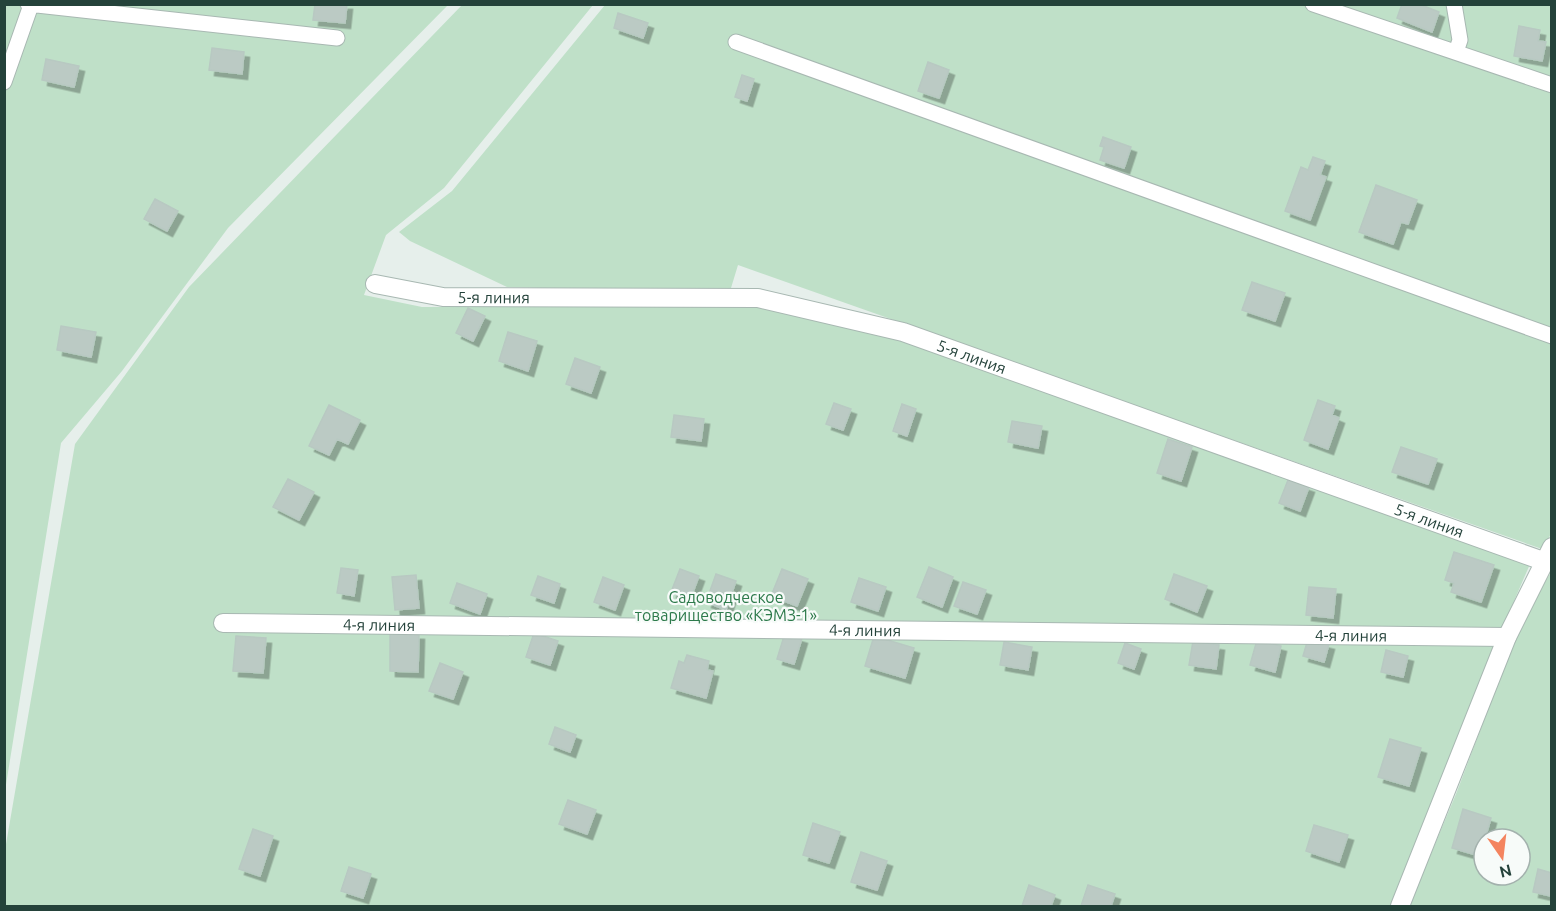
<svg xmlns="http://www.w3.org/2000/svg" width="1556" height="911" viewBox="0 0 1556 911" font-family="Ubuntu,sans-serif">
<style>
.green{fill:#bfe0c8;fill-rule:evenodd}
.building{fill:#bbcac4;stroke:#b8c9c2;stroke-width:1.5;filter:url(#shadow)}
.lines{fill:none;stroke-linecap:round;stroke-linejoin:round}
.lane-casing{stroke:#a8b8b2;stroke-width:17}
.street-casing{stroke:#a8b8b2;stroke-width:20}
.lane{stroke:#fff;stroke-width:15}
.street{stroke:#fff;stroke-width:18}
.labels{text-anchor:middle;stroke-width:4.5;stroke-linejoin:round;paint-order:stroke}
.street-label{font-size:16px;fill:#24423a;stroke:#f7fbf9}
.park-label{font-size:16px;fill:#2d7a4b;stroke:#f7fbf9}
</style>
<defs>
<filter id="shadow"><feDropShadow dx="5.5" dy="5.5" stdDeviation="0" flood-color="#0004"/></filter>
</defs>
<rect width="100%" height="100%" fill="#e6efeb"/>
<path class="green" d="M5 5H448L228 228 122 371 61 443 5 791Z
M462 5H593L444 188 386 235 364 295 422 307 761 306 885 333 1530 564 1486 666 1396 906H5V850L75 444 189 287Z
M605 5H1551V534L1542 549 738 265 731 288 639 291 507 287 410 241 399 232 452 191Z
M1551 572V906H1409L1456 794 1521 623ZM1484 839H1520V875H1484Z"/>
<path class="building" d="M315 4H347L345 23 313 20Z
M1402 4H1419L1439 12 1432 32 1397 18Z
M618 13 648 23 643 38 614 28Z
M1519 26 1540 30 1538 41 1546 42 1542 61 1514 56Z
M212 48 244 52 242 74 209 70Z
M46 59 79 66 74 87 42 80Z
M928 62 949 70 939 98 918 91Z
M742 75 754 79 747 101 735 97Z
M1103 137 1131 147 1124 168 1100 160 1104 147 1100 146Z
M1313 157 1325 161 1320 175 1326 177 1310 220 1285 211 1301 167 1308 170Z
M1376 185 1417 200 1408 224 1401 222 1393 244 1359 232Z
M155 199 178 211 167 231 144 219Z
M1252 282 1285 293 1275 321 1242 310Z
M468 308 485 316 473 341 456 333Z
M61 326 96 332 91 357 57 350Z
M508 332 537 341 528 371 499 361Z
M575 358 600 367 591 393 566 384Z
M1318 400 1335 406 1332 415 1339 418 1328 449 1304 440Z
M834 403 851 409 843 430 826 424Z
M902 404 916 409 907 436 893 431Z
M329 405 360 420 348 444 337 439 329 455 309 446Z
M674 415 704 419 701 441 671 437Z
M1012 421 1042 426 1038 448 1008 442Z
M1168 439 1192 447 1181 481 1157 473Z
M1401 447 1437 459 1428 484 1392 472Z
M288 479 314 492 299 520 273 507Z
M1288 480 1309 487 1300 511 1279 503Z
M1454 552 1494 565 1481 602 1451 592 1454 583 1445 580Z
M929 567 953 577 942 607 917 597Z
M341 568 358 570 354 596 337 593Z
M680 569 699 576 690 600 671 592Z
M782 569 808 579 797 606 771 596Z
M716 574 736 581 726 610 706 602Z
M1174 574 1207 586 1197 612 1165 599Z
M416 575 419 608 395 610 392 577Z
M538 576 560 584 554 603 531 595Z
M603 577 624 585 615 610 594 602Z
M859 578 886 587 878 611 851 602Z
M963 582 986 590 977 614 954 606Z
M457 583 487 594 480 614 450 603Z
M1309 587 1336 589 1333 618 1306 615Z
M390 633 419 634 418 672 390 671Z
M534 633 558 641 550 665 526 657Z
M785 633 802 638 794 664 777 659Z
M236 636 266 638 263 673 233 671Z
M874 636 914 648 905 678 865 666Z
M1308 639 1329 644 1324 662 1303 656Z
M1257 640 1281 646 1275 672 1250 665Z
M1193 641 1219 645 1216 669 1189 665Z
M1004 642 1032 647 1028 670 1000 665Z
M1125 643 1141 649 1134 669 1118 663Z
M1386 650 1408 656 1403 677 1381 672Z
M687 655 709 661 707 670 713 671 706 698 671 688 679 661 684 663Z
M440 663 463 672 453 699 429 691Z
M555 727 576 735 570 752 549 744Z
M1390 739 1421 748 1409 786 1378 777Z
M568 800 596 810 587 834 559 824Z
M1463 809 1491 818 1480 856 1452 848Z
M813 823 840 832 829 863 803 855Z
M1314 825 1348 835 1339 862 1306 851Z
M253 829 273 836 260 876 239 869Z
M861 852 887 861 877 890 851 882Z
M349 867 371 874 363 898 341 891Z
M1538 869 1552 873 1551 896 1533 892Z
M1029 885 1055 895 1051 906H1022Z
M1088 885 1115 894 1111 906H1081Z"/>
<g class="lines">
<defs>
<path id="lane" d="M28 4 337 38
M1313 4 1552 85
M1454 4 1460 40 1456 52
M736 42 1552 336
M4 82 31 5"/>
<g id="street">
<path id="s1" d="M375 284 443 297 758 298 903 332 1543 561"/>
<path id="s2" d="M223 623 1507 637"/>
<path d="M1400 906 1507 637 1552 547"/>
</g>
</defs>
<use href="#lane" class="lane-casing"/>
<use href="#street" class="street-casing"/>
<use href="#lane" class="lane"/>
<use href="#street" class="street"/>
</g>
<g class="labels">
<g class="street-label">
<text dy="6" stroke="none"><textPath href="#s1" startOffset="120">5-я линия</textPath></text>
<text dy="6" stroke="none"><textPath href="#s1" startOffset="606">5-я линия</textPath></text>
<text dy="6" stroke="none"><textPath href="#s1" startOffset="1092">5-я линия</textPath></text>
<text dy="6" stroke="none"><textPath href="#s2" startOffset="156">4-я линия</textPath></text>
<text dy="6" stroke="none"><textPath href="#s2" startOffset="642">4-я линия</textPath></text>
<text dy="6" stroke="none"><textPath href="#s2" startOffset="1128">4-я линия</textPath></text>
</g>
<g class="park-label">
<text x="726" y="603">Садоводческое<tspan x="726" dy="18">товарищество «КЭМЗ-1»</tspan></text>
</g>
</g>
<rect width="1556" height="911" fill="none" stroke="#24423a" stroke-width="12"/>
<g transform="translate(1502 857) rotate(166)"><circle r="28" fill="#f7fbf9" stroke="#a3b1ad" stroke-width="1.5"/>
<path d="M0-4.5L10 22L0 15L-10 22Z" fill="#f4845f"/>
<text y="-9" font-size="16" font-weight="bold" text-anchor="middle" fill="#24423a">N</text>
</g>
</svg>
